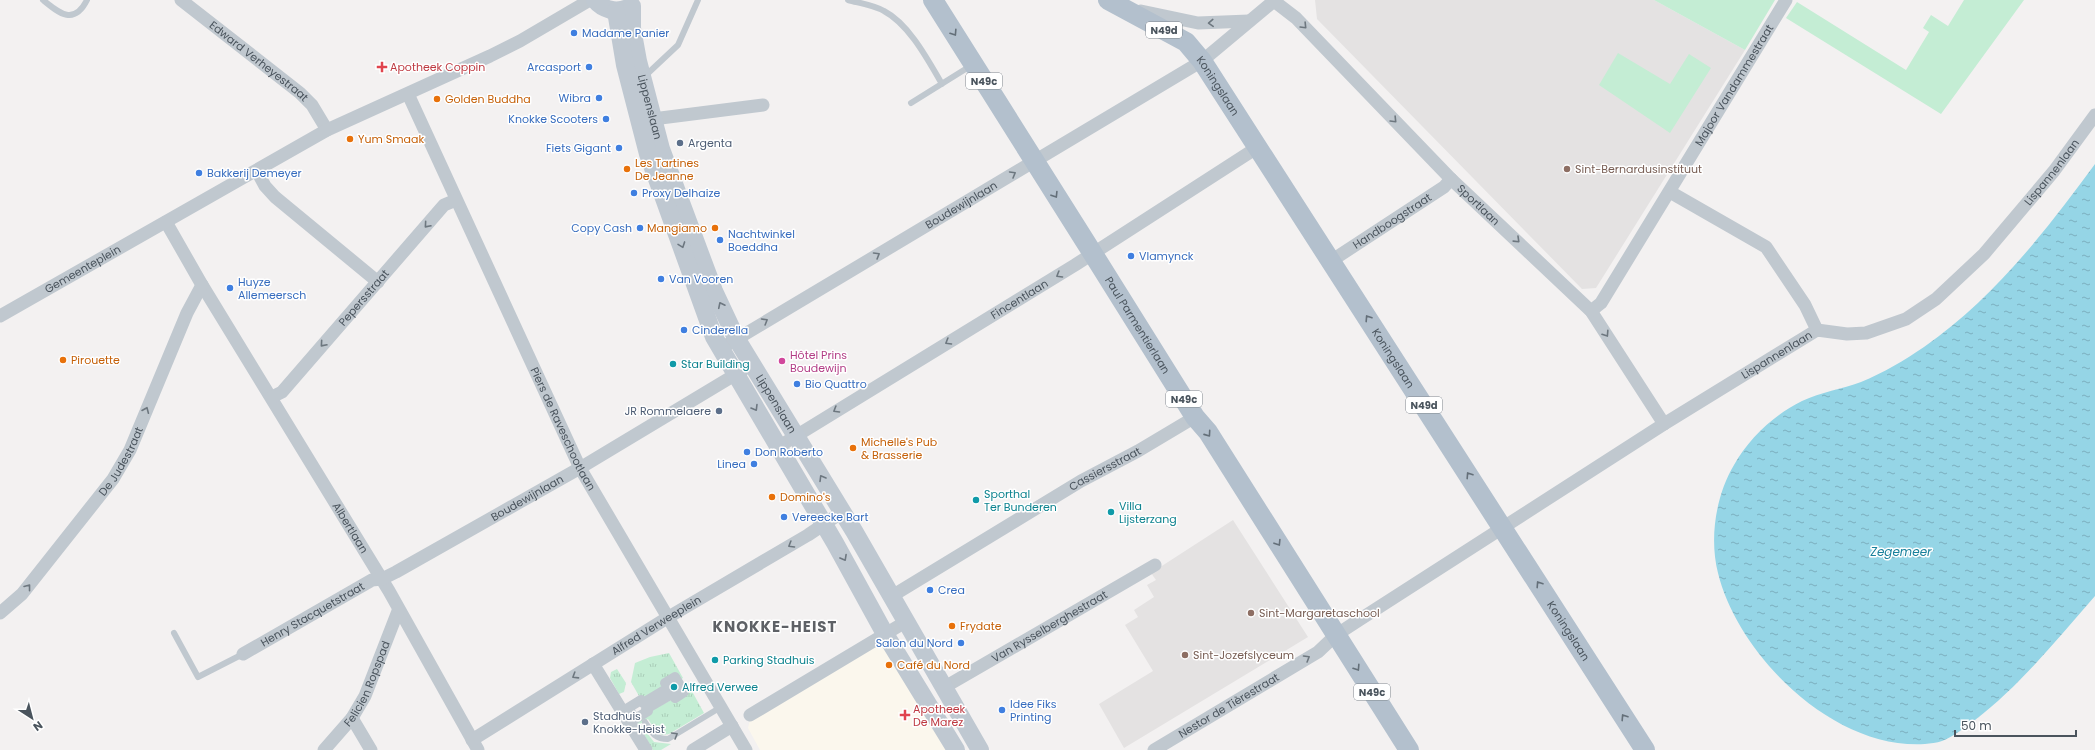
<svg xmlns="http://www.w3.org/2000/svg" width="2095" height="750" viewBox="0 0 2095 750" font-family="Poppins,sans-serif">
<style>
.commercial{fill:#fbf7ed}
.education{fill:#e4e2e2}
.grass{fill:url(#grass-tufts)}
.green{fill:#c4edd4}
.water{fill:url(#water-ripples)}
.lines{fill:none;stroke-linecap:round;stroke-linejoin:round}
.service{stroke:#c0c8cf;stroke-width:6}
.pedestrian{stroke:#c0c8cf;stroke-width:10}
.minor{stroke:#c0c8cf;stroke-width:13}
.secondary{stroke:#bfc8d1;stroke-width:18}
.primary{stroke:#b3c0cd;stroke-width:20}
.oneway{stroke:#6d777f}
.oneway2{stroke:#646f79}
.oneway3{stroke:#6d7780}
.shop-dot{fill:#3f7fe0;stroke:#fff;stroke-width:1.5}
.health-dot{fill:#e0444e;stroke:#fff;stroke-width:1.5}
.food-dot{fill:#e8710a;stroke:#fff;stroke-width:1.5}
.service-dot{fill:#5c6f8a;stroke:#fff;stroke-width:1.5}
.education-dot{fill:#8d6e63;stroke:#fff;stroke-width:1.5}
.hotel-dot{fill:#d1479c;stroke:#fff;stroke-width:1.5}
.culture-dot{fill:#0f9aa8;stroke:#fff;stroke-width:1.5}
.labels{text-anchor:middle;stroke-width:3;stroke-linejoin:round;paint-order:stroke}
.shield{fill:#fff;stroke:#80878e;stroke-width:1}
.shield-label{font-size:10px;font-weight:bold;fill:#4a545d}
.shop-label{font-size:11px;fill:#366cbe;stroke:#fff;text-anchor:start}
.street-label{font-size:11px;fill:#4a545d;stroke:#fff}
.health-label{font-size:11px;fill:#be3a42;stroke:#fff;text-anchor:start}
.food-label{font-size:11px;fill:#c56008;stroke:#fff;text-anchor:start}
.service-label{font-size:11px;fill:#4e5e75;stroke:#fff;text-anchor:start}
.education-label{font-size:11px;fill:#785e54;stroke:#fff;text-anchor:start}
.hotel-label{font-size:11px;fill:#b23c85;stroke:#fff;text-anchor:start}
.culture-label{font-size:11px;fill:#0d838f;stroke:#fff;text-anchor:start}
.water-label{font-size:12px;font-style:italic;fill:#18809c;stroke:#fff}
.district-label{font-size:15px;font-weight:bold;letter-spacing:1px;fill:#5e6166;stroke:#fff}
</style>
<defs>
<pattern id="grass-tufts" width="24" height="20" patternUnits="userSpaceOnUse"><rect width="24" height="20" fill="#c4edd4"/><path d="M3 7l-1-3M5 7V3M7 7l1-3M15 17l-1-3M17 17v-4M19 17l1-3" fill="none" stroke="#aacdb8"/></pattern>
<pattern id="water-ripples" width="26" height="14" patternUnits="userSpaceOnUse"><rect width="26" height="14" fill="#95d5e6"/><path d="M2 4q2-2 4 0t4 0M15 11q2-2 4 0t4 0" fill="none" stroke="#7cafbe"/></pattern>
</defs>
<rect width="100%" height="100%" fill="#f3f1f1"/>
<path class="commercial" d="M884 636 952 750H760L748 728 750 720Z"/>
<path class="education" d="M1315 0H1654L1745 50 1596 288 1582 289 1317 19Z
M1233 520 1308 637 1124 748 1099 704 1153 671 1125 625 1138 617 1134 610 1154 597 1147 585 1156 580 1151 573Z"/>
<path class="grass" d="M669 653 683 678 678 681 675 677 643 703 631 682 635 663 650 657Z
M617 669 626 683 624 692 619 694 610 678 611 672Z
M688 684 704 713 669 734 663 735 657 733 648 719 640 724 654 742 671 744 661 750H653L635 719 675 698 682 688Z"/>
<path class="green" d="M1654 0H1775L1745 50Z
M1964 0H2024L1941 114 1786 18 1797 2 1906 70 1929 32 1923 28 1931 15 1948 26Z
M1618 53 1670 84 1689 54 1711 68 1670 133 1599 85Z"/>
<path class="water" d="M2095 164V596C2057 639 2021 685 1975 720 1965 727 1953 737 1942 741 1937 743 1930 743 1925 744 1833 750 1738 655 1718 573 1709 538 1716 495 1734 465 1749 438 1775 414 1802 401 1821 392 1842 389 1861 382 1883 373 1905 360 1924 347 1994 298 2045 232 2095 164Z"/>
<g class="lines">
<path class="service" d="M43 0C59 13 74 26 87 0
M848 0C859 3 874 5 884 11 909 24 928 60 942 84
M645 76 678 45 698 0
M911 103 972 65
M174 633 198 677 243 654
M645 722C652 733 655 739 668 739L721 707"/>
<path class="pedestrian" d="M675 677 684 692 675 698 672 694 646 709 648 711 635 719 628 708 641 700 643 703 668 688 665 683Z"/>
<g class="minor">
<path id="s1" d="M181 0 300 93 312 105 327 130"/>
<path id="s2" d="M1274 1 1296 18 1451 179 1591 311 1664 424"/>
<path d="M1141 11 1198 23 1249 21"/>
<path id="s3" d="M408 94 580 468 746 750"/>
<path d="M645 120 763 105"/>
<path d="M257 171 265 186 275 197 378 282"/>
<path d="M1670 192 1766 247 1805 305 1817 330"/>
<path id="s4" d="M166 222 202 285 389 591 478 750"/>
<path id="s5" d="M1331 261 1444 187 1451 179"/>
<path id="s6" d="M1591 311 1601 303 1786 0"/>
<path id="s7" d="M0 316 327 130 490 56 520 41 590 0"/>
<path id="s8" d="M720 349 1202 61 1275 0"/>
<path id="s9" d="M272 397 282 392 444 205 456 200"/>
<path id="s10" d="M778 447 1075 265 1258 147"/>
<path id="s11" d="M892 596 1081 481 1138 451 1195 417"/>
<path id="s12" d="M0 613 22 594 113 479 130 450 187 313 202 285"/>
<path id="s13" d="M243 654 372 580 382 579 396 572 580 468 743 370"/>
<path d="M593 664 646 750"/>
<path id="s14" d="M943 688 1155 565"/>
<path d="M750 715 907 621"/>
<path d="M352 718 371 750"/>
<path id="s15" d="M472 740 667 618 808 535 842 512"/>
<path id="s16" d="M324 750 352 718 365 696 398 611"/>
<path d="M693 750 732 726"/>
<path id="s17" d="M1154 750 1318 652 1336 635 1359 620 1664 424 1817 330 1847 334 1866 333 1906 319 1936 299 1984 254 2054 171 2095 115"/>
</g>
<g class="secondary">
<path d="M595 0C603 10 616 13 628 8"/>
<path id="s18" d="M632 6V28L638 61 661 149 714 291 736 338 854 531 980 750"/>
<path d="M616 11 625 65 648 154 714 337 835 543 885 634 956 750"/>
</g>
<g class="primary">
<path id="s19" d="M933 0C1021 138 1108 278 1195 417L1208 432 1409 750"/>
<path id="s20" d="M1108 0 1186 42 1202 61 1645 750"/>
</g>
</g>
<defs><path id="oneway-chevron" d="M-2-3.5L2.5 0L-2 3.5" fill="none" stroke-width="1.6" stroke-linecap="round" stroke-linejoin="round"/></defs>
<g class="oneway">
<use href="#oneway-chevron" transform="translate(1211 23) rotate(177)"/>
<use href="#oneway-chevron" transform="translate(1304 26) rotate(46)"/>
<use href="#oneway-chevron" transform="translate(1394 120) rotate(46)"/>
<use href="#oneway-chevron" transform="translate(1013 174) rotate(-30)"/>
<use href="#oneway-chevron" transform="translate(427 225) rotate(131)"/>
<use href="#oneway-chevron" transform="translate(1517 240) rotate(44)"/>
<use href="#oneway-chevron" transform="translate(877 255) rotate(-31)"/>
<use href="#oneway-chevron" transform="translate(1059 275) rotate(149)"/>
<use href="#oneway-chevron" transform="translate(765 321) rotate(-31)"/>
<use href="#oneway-chevron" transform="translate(1606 334) rotate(57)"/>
<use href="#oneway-chevron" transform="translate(948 342) rotate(149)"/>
<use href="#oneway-chevron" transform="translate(323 344) rotate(131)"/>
<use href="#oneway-chevron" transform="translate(146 410) rotate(-67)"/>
<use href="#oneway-chevron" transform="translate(836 410) rotate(149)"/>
<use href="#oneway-chevron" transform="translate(791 545) rotate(149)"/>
<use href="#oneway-chevron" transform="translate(28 587) rotate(-52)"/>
<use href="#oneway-chevron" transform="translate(1307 658) rotate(-31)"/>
<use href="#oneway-chevron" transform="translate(575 676) rotate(148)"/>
<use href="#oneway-chevron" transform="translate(675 735) rotate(-31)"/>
</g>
<g class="oneway2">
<use href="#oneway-chevron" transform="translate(954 33) rotate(57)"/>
<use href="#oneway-chevron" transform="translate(1055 195) rotate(58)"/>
<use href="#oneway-chevron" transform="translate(1368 318) rotate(-123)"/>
<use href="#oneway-chevron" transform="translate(1208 434) rotate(55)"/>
<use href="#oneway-chevron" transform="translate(1469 475) rotate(-123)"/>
<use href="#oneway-chevron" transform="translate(1278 543) rotate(58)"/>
<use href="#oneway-chevron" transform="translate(1539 584) rotate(-123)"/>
<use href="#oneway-chevron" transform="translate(1357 668) rotate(57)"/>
<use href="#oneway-chevron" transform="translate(1624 717) rotate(-123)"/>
</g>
<g class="oneway3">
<use href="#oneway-chevron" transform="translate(682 245) rotate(70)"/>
<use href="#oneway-chevron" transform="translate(721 305) rotate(-116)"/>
<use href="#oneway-chevron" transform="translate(755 408) rotate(59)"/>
<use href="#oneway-chevron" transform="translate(822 478) rotate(-121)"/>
<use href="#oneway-chevron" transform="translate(844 558) rotate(61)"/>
</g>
<g class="shop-dot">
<circle cx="574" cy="33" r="4"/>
<circle cx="589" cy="67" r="4"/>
<circle cx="599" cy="98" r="4"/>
<circle cx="606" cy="119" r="4"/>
<circle cx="619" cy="148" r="4"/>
<circle cx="199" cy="173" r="4"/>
<circle cx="634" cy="193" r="4"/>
<circle cx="640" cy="228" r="4"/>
<circle cx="720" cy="240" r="4"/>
<circle cx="1131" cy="256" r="4"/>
<circle cx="661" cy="279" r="4"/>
<circle cx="230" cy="288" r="4"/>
<circle cx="684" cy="330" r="4"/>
<circle cx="797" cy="384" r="4"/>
<circle cx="747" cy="452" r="4"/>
<circle cx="754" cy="464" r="4"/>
<circle cx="784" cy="517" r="4"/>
<circle cx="930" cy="590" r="4"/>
<circle cx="961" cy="643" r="4"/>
<circle cx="1002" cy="710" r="4"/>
</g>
<g class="health-dot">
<path d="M380 61h4v4h4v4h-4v4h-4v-4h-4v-4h4z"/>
<path d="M903 709h4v4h4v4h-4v4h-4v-4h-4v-4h4z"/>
</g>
<g class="food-dot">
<circle cx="437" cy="99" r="4"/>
<circle cx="350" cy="139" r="4"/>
<circle cx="627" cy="169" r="4"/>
<circle cx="715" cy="228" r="4"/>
<circle cx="63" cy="360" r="4"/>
<circle cx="853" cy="448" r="4"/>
<circle cx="772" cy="497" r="4"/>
<circle cx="952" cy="626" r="4"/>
<circle cx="889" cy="665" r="4"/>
</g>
<g class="service-dot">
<circle cx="680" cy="143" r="4"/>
<circle cx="719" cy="411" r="4"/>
<circle cx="585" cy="722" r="4"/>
</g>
<g class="education-dot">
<circle cx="1567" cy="169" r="4"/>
<circle cx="1251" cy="613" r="4"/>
<circle cx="1185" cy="655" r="4"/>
</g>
<circle class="hotel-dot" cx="782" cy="361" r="4"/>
<g class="culture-dot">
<circle cx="673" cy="364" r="4"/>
<circle cx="976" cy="500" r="4"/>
<circle cx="1111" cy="512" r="4"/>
<circle cx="715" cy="660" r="4"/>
<circle cx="674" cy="687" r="4"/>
</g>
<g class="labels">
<g class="shield">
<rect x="1146" y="22" width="36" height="16" rx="3"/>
<rect x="966" y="73" width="36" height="16" rx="3"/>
<rect x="1166" y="391" width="36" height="16" rx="3"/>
<rect x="1406" y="397" width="36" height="16" rx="3"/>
<rect x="1354" y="684" width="36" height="16" rx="3"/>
</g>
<g class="shield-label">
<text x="1164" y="34">N49d</text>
<text x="984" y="85">N49c</text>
<text x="1184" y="403">N49c</text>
<text x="1424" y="409">N49d</text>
<text x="1372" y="696">N49c</text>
</g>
<g class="shop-label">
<text x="582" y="37">Madame Panier</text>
<text x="581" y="71" text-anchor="end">Arcasport</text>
<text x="591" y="102" text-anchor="end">Wibra</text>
<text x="598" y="123" text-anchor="end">Knokke Scooters</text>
<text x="611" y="152" text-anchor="end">Fiets Gigant</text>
<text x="207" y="177">Bakkerij Demeyer</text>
<text x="642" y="197">Proxy Delhaize</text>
<text x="632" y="232" text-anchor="end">Copy Cash</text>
<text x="728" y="238">Nachtwinkel<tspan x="728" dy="13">Boeddha</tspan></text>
<text x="1139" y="260">Vlamynck</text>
<text x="669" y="283">Van Vooren</text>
<text x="238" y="286">Huyze<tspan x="238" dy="13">Allemeersch</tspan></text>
<text x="692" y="334">Cinderella</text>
<text x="805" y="388">Bio Quattro</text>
<text x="755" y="456">Don Roberto</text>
<text x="746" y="468" text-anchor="end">Linea</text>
<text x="792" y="521">Vereecke Bart</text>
<text x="938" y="594">Crea</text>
<text x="953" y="647" text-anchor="end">Salon du Nord</text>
<text x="1010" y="708">Idee Fiks<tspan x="1010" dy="13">Printing</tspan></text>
</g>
<g class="street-label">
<text dy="4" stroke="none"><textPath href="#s1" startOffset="99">Edward Verheyestraat</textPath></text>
<text dy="4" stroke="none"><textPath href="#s20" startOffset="143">Koningslaan</textPath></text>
<text dy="4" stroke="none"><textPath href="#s6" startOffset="268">Majoor Vandammestraat</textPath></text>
<text dy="4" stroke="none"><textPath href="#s18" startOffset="103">Lippenslaan</textPath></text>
<text dy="4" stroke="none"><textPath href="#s17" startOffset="1085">Lispannenlaan</textPath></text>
<text dy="4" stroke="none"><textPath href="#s8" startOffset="281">Boudewijnlaan</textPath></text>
<text dy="4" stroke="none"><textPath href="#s2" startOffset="289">Sportlaan</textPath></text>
<text dy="4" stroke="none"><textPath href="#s5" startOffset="73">Handboogstraat</textPath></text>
<text dy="4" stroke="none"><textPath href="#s7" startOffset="95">Gemeenteplein</textPath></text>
<text dy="4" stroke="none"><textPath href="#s9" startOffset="136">Pepersstraat</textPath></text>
<text dy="4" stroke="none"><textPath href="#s10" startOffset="283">Fincentlaan</textPath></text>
<text dy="4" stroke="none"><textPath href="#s19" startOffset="384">Paul Parmentierlaan</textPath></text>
<text dy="4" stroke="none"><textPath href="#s17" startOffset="738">Lispannenlaan</textPath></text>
<text dy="4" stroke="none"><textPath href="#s20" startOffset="467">Koningslaan</textPath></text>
<text dy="4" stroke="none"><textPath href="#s18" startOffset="427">Lippenslaan</textPath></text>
<text dy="4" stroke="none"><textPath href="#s3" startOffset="369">Piers de Raveschootlaan</textPath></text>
<text dy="4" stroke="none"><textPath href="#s12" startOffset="195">De Judestraat</textPath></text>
<text dy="4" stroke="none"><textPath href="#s11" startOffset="248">Cassiersstraat</textPath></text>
<text dy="4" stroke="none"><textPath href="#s13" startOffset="325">Boudewijnlaan</textPath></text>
<text dy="4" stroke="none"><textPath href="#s4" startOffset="357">Albertlaan</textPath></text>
<text dy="4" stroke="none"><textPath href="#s13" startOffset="80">Henry Stacquetstraat</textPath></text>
<text dy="4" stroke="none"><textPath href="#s15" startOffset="217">Alfred Verweeplein</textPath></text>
<text dy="4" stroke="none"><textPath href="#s14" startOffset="123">Van Rysselberghestraat</textPath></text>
<text dy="4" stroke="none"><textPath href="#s20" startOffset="791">Koningslaan</textPath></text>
<text dy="4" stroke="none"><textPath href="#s16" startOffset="80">Felicien Ropspad</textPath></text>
<text dy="4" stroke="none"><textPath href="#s17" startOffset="87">Nestor de Tièrestraat</textPath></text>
</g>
<g class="health-label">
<text x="390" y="71">Apotheek Coppin</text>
<text x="913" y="713">Apotheek<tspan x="913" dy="13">De Marez</tspan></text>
</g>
<g class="food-label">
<text x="445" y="103">Golden Buddha</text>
<text x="358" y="143">Yum Smaak</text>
<text x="635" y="167">Les Tartines<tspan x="635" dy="13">De Jeanne</tspan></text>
<text x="707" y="232" text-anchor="end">Mangiamo</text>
<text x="71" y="364">Pirouette</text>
<text x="861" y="446">Michelle's Pub<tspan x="861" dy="13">&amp; Brasserie</tspan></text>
<text x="780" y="501">Domino's</text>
<text x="960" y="630">Frydate</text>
<text x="897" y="669">Café du Nord</text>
</g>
<g class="service-label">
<text x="688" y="147">Argenta</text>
<text x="711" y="415" text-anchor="end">JR Rommelaere</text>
<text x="593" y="720">Stadhuis<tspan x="593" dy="13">Knokke-Heist</tspan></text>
</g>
<g class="education-label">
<text x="1575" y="173">Sint-Bernardusinstituut</text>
<text x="1259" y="617">Sint-Margaretaschool</text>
<text x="1193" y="659">Sint-Jozefslyceum</text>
</g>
<g class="hotel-label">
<text x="790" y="359">Hôtel Prins<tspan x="790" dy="13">Boudewijn</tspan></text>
</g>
<g class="culture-label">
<text x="681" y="368">Star Building</text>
<text x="984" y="498">Sporthal<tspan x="984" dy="13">Ter Bunderen</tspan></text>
<text x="1119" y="510">Villa<tspan x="1119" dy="13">Lijsterzang</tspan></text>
<text x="723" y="664">Parking Stadhuis</text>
<text x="682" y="691">Alfred Verwee</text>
</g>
<g class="water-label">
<text x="1901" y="556">Zegemeer</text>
</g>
<g class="district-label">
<text x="775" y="632">KNOKKE-HEIST</text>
</g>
</g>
<g transform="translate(32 718) rotate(144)" stroke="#ffffff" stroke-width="3" paint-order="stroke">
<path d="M0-3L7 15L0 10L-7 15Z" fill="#4a545d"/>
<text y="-6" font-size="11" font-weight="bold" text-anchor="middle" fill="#4a545d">N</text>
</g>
<path d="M1955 730v6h121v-6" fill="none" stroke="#4a545d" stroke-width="2"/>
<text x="1961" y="730" font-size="12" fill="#4a545d" stroke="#ffffff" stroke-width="3" paint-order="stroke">50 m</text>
</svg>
